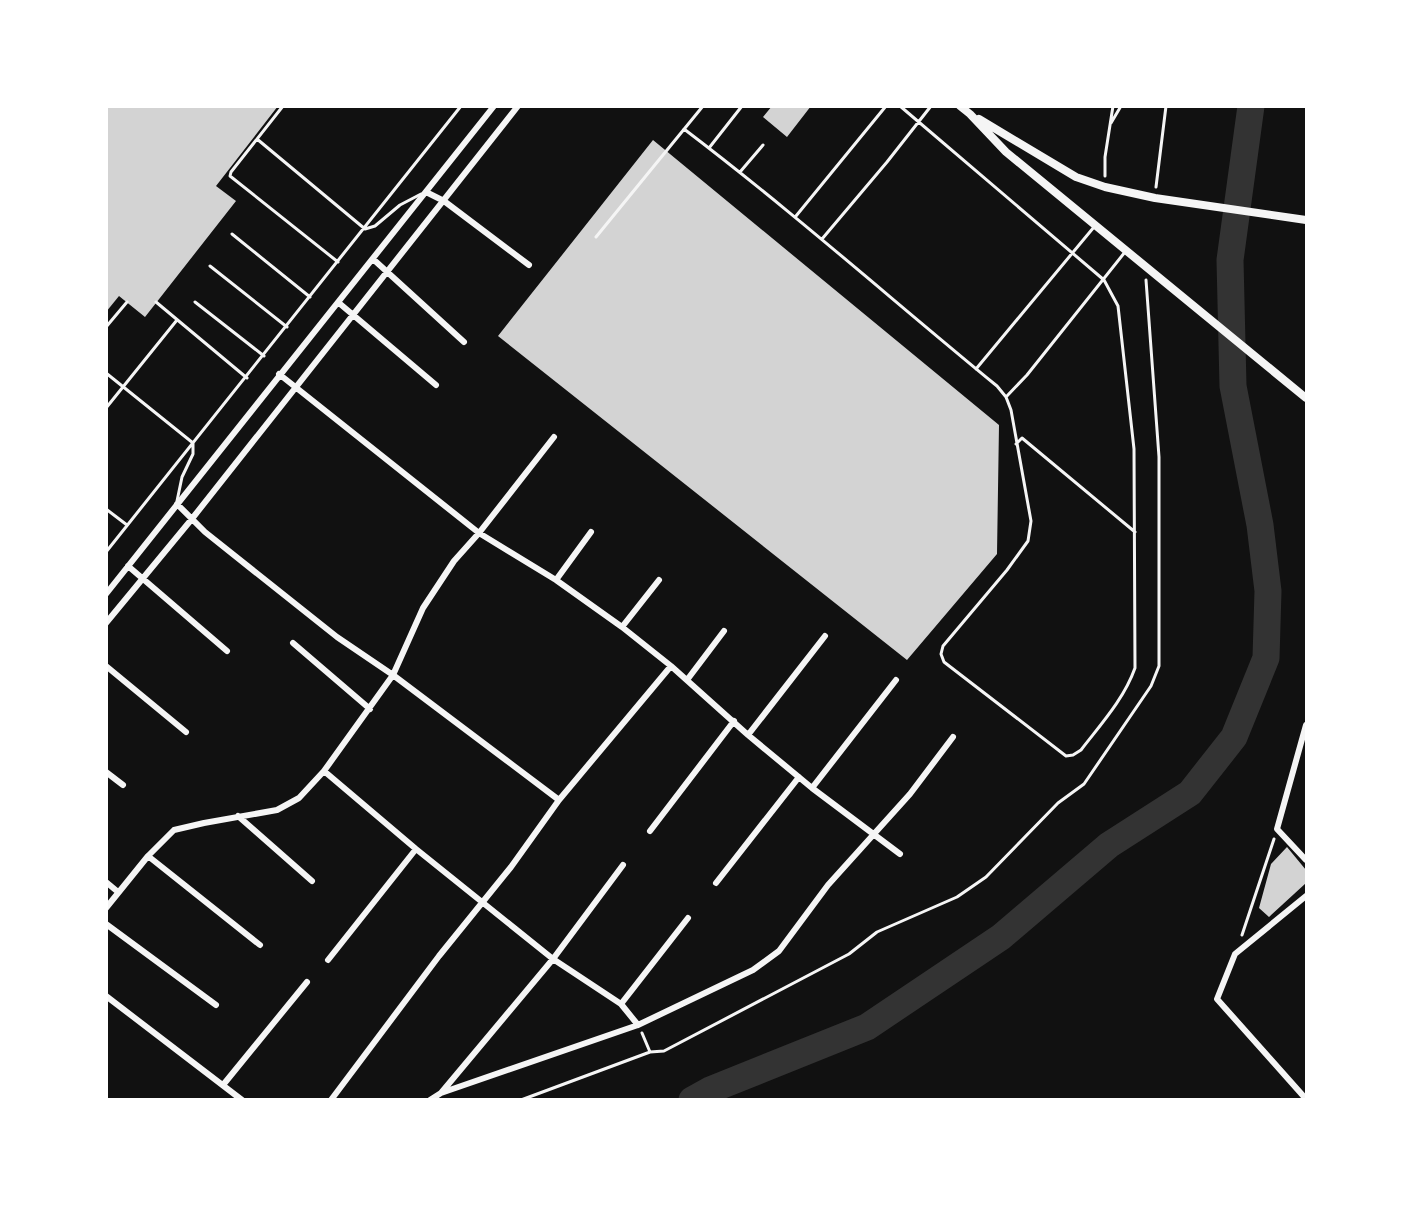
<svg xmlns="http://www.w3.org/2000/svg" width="1413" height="1206" viewBox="0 0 1413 1206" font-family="Overpass,sans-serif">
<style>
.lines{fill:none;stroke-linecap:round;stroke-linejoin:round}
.river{stroke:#333;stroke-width:27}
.building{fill:#d3d3d3}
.path{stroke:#f5f5f5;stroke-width:3}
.service{stroke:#f5f5f5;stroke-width:3}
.minor{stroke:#f5f5f5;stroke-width:6}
.tertiary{stroke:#f5f5f5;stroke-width:8}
</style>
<rect width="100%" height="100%" fill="#111"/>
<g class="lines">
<path class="river" d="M692 1100 710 1090 867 1027 1001 937 1109 845 1190 793 1234 737 1266 658 1268 591 1260 525 1233 386 1230 260 1251 106"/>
</g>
<path class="building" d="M106 106H278L216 186 236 201 145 317 119 296 106 312Z
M772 106H811L787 137 763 117Z
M653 140 999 425 997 554 907 660 498 336Z
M1287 847 1306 870V883L1269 917 1259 908 1271 864Z"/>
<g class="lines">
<path class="path" d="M1111 123 1121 106
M1105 176V157L1113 106
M1156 187 1166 106
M1242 935 1274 839
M642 1033 650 1052 664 1051 849 954 877 932 957 897 986 877 1058 803 1084 784 1151 686 1159 666V457L1146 280
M521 1100 650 1052"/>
<path class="service" d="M283 106 231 172 230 176 338 262
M684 129C792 211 892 300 997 386L1006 397 1011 410 1031 521 1028 541 1007 570 943 646 941 654 944 662 1066 756 1073 755 1081 750C1101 724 1124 699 1135 668L1134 449 1118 306 1104 280 900 106
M257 139 365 229 375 226 400 205 421 194
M709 148 742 106
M740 172 763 145
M796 216 886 106
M232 234 310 297
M596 237 703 106
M822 239 887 162 931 106
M210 266 287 327
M156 302 247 378
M195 302 264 356
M106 327 127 302
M976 369 1094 227
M106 373 193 443V454L182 477 177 501
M1006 397 1027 375 1125 252
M106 408 177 320
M1016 444 1022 438 1135 532
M106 509 127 525
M106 552 461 106"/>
<path class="minor" d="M426 192 444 201 529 265
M373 259 464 342
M339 303 436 385
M279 374 479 533 556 580 622 627 671 666 748 735 812 788 900 854
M177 504 205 532 337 637 393 675 559 800
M128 566 227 651
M556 580 591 532
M106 594 494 106
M106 623 191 520 518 106
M622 627 659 580
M293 643 370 709
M106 666 186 732
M687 680 724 631
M1306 725 1277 829 1306 860
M748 735 825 636
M324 771 416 849 553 959 621 1004 638 1025
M106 772 123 785
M812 788 896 680
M238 816 312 881
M650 831 734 721
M148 856 260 945
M106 882 118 892
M716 883 799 777
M1306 896 1235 954 1217 999 1306 1099
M106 908 148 856 174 830 204 823 277 810 299 798 324 771 393 675 423 608 454 561 479 533 554 437
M106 924 216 1005
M328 960 416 849
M106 996 242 1100
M621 1004 688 918
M223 1085 307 982
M441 1093 638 1025 753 970 779 951 828 885 910 794 953 737
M331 1100 439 956 511 867 559 800 671 666
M430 1100 441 1093 553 959 623 865"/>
<path class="tertiary" d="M960 106 970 114 1006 152 1306 398
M979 119 1076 177 1105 187 1155 198 1306 220"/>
</g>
<rect width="1413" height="1206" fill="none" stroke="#ffffff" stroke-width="216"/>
</svg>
